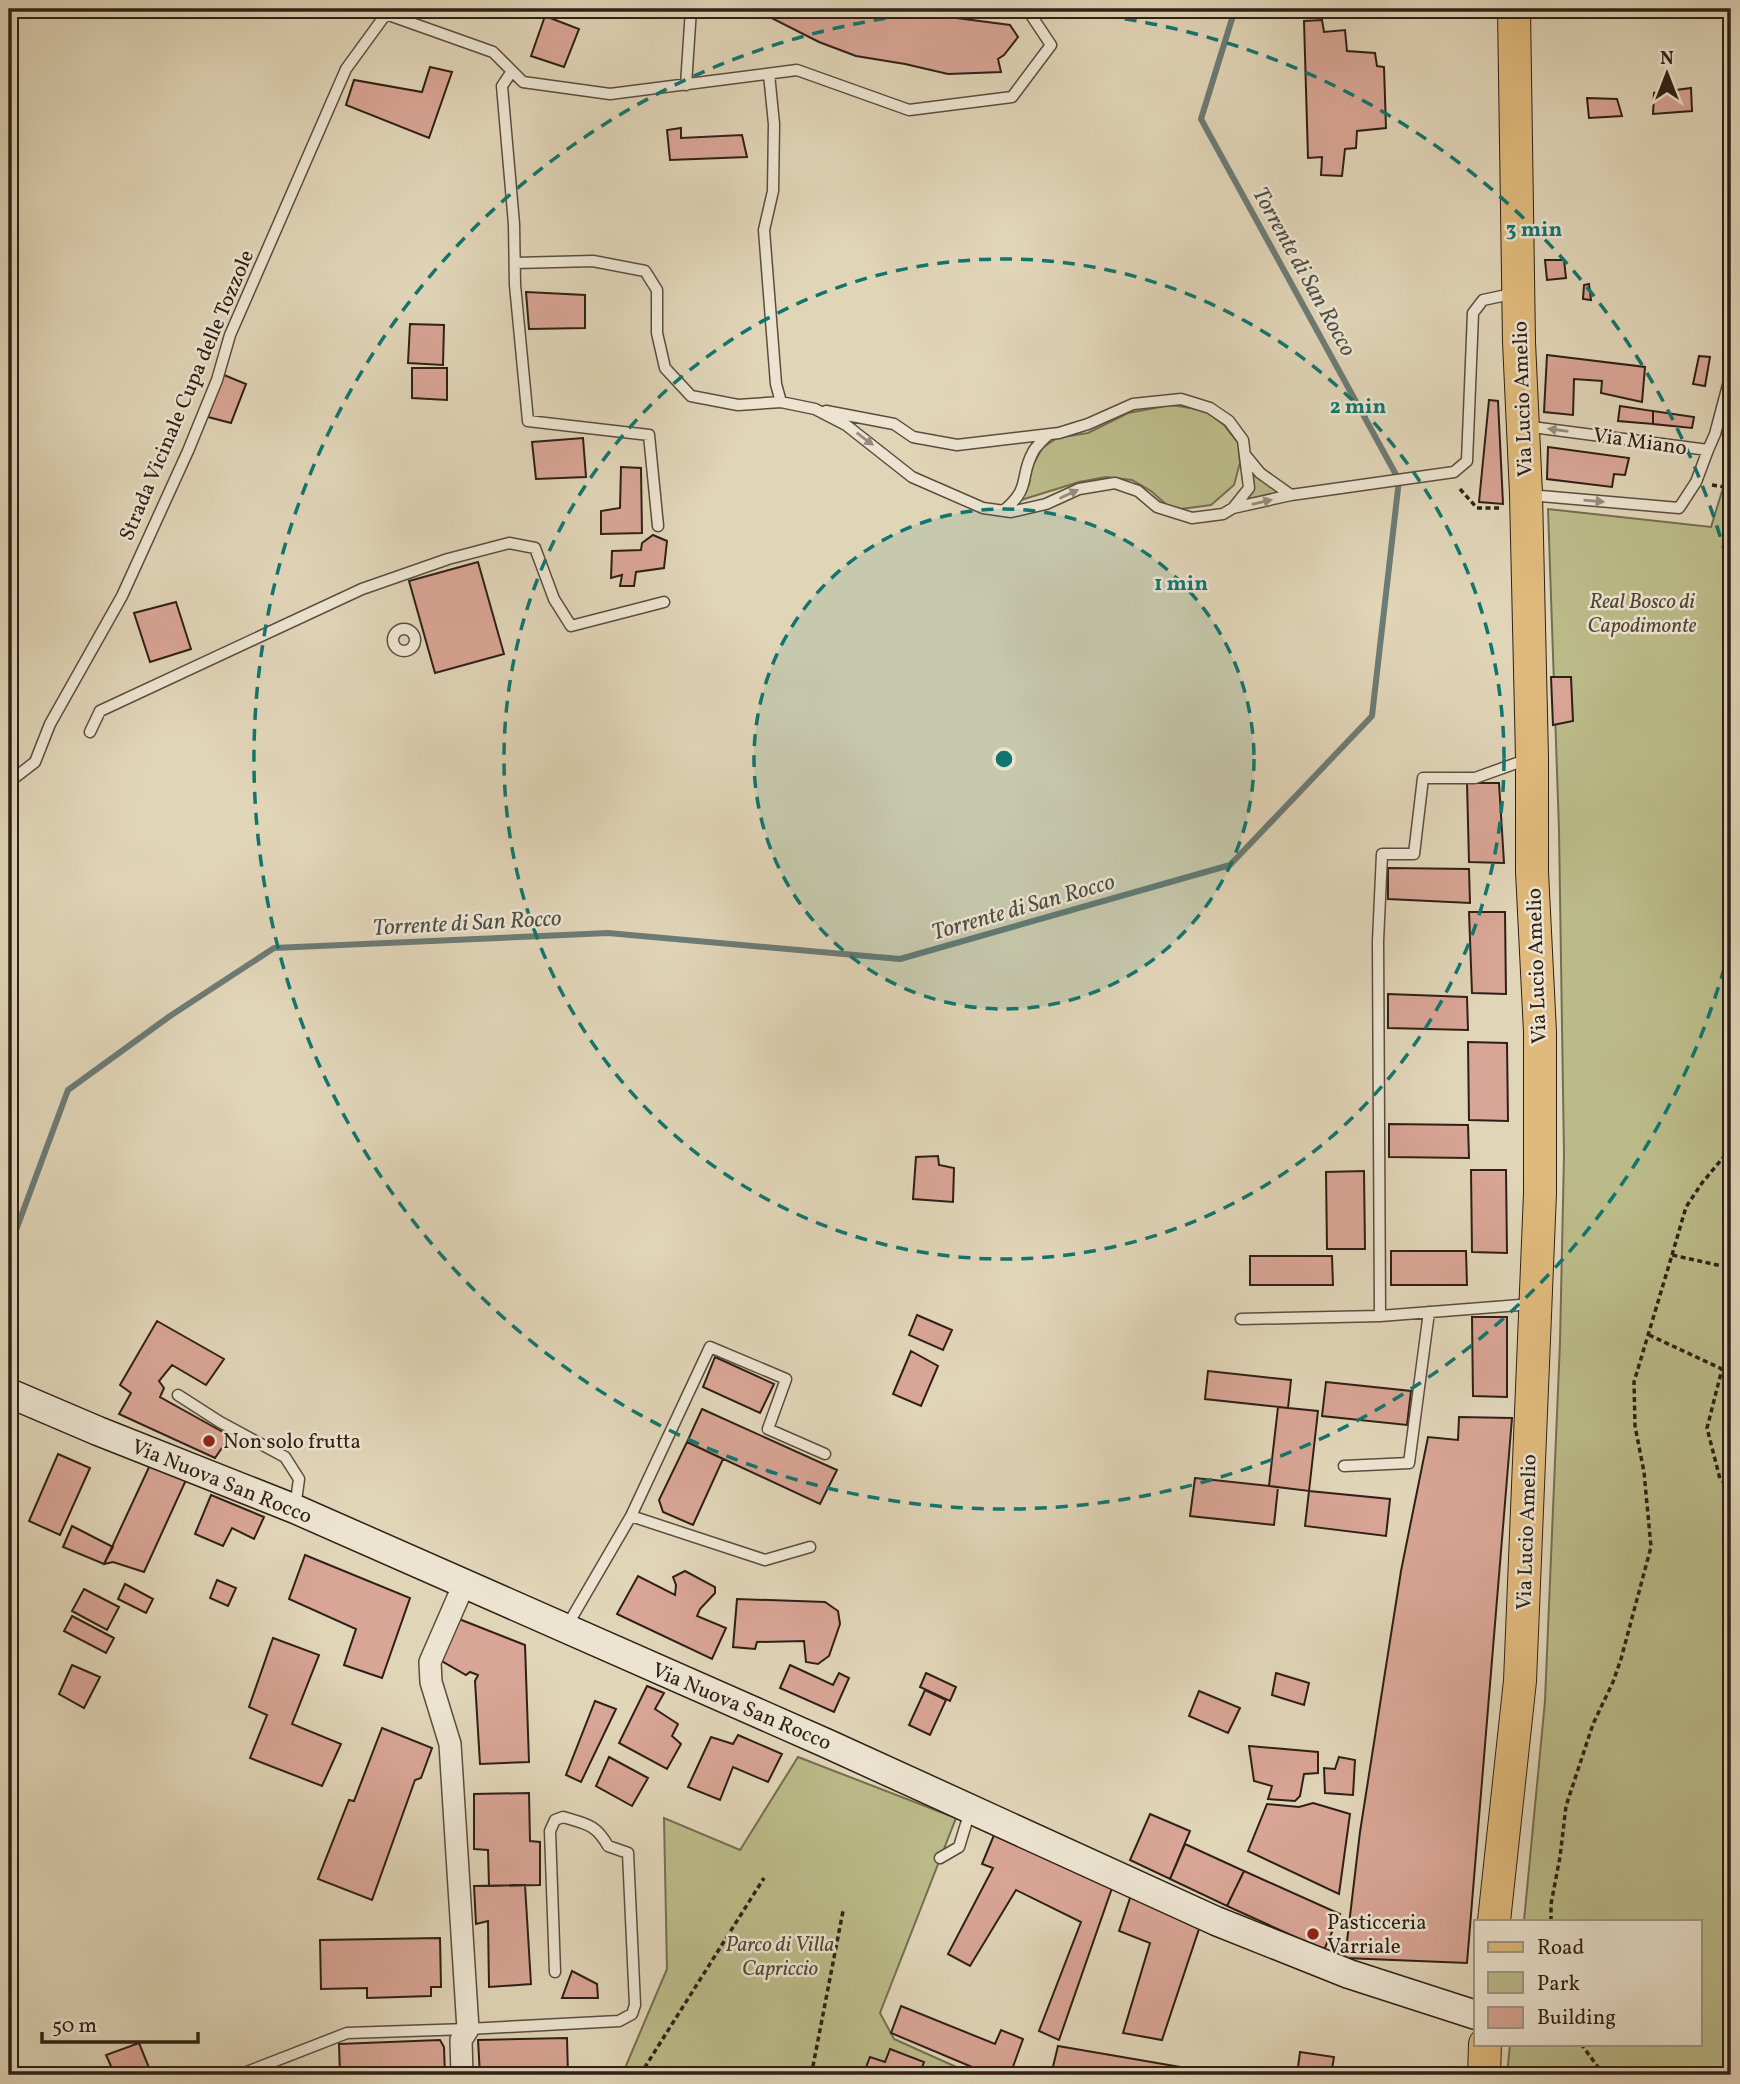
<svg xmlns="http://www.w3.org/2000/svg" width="1740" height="2084" viewBox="0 0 1740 2084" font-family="Vollkorn,serif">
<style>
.green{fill:#bbbb89;stroke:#746e50;stroke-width:2}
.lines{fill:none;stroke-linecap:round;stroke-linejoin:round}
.stream{stroke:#6c7b76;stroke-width:6}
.building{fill:#d9a596;stroke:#2e2016;stroke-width:2}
.service-casing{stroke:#5b4d3e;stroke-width:13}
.minor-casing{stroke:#5b4d3e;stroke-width:24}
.secondary-casing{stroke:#2e2016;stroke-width:31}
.primary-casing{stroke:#2e2016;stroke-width:34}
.path{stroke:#2e2016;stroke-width:3.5;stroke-dasharray:5 3.5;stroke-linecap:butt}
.service{stroke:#ece4d1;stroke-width:10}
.minor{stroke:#ece4d1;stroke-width:21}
.secondary{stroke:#ece4d1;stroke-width:28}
.primary{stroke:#e0ba7c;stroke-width:32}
.oneway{fill:#968c7d}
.ring{fill:none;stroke:#0f766e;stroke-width:3.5;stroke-dasharray:12 9}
.poi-dot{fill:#8f2418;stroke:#ece4d1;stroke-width:2.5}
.labels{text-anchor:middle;stroke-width:5;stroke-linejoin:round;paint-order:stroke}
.street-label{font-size:21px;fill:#2e2016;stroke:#ece4d1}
.park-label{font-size:21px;font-style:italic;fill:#514733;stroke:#ece4d1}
.poi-label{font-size:21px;fill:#2e2016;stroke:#ece4d1;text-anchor:start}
.water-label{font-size:23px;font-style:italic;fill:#4d4e46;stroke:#ece4d1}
.centre{fill:#0f766e;stroke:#ece4d1;stroke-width:3.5}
.ring-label{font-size:21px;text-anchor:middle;font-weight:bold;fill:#0f766e;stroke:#ece4d1;stroke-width:5;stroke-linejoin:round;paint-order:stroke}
</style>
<rect width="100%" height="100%" fill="#e1d5b8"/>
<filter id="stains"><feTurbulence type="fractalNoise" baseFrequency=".00286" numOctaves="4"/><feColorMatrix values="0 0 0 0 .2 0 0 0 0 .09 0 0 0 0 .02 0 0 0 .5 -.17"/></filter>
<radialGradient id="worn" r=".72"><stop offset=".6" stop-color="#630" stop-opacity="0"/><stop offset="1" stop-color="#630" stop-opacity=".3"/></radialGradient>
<path class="green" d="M1171 405 1204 410 1224 425 1238 443 1240 463 1234 485 1211 505 1181 509 1168 506 1151 491 1132 480 1106 477 1079 482 1021 500 1029 484 1032 467 1042 448 1057 438 1088 433 1128 413Z
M1731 462V2075H1507L1510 2044H1700V1921H1524L1545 1701 1560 1342 1564 1155 1559 830 1548 509 1711 527Z
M1250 466 1284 493 1242 502Z
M798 1757 956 1818 880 2013 894 2039 974 2075H622L667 1969 664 1818 740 1850Z"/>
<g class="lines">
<path class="stream" d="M9 1249 68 1090 170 1016 274 948 608 933 900 959 1230 865 1372 716 1399 480 1201 119 1235 9"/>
</g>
<path class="building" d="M754 9H908L949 17 1010 25 1018 37 1004 55 998 59 1001 72 948 74 905 64 856 56 819 42Z
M545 16 579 29 564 67 531 56Z
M1322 20 1324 32 1345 30 1347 51 1375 53 1377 66 1384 67 1386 128 1357 131 1356 148 1345 149 1342 176 1321 175 1322 157 1308 158 1304 21Z
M430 67 452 72 429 138 346 105 354 80 422 92Z
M1691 88 1692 111 1653 114 1654 93Z
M1587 98 1617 99 1622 116 1589 118Z
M681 128V138L742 135 747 157 670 160 667 130Z
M1545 260H1564L1566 278 1547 280Z
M1589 284 1591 300 1583 299 1584 285Z
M526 292 585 295V328L529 329Z
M410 324 444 325 443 365 408 363Z
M1547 355 1645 367 1642 402 1601 393 1602 381 1574 379 1573 415 1544 412Z
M1699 356 1710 357 1705 386 1693 384Z
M412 368H447V400L412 398Z
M224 375 246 384 231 423 208 417Z
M1489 400 1498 401 1503 504 1479 502Z
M1620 406 1653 411V424L1618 421Z
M1653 411 1694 417 1692 428 1653 424Z
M583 438 586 477 536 479 532 442Z
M1548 447 1629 458 1625 475 1614 474 1612 487 1547 479Z
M621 467 641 468 642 533 601 534V511L620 508Z
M653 535 667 541 664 568 636 572 634 586H620L622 575 611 578 612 551 641 550 642 543Z
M478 562 504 654 435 673 409 581Z
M176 602 191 649 150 662 134 613Z
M1551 677H1571L1573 721 1553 725Z
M1467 783H1499L1504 863 1469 862Z
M1388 868 1469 869 1470 903 1388 899Z
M1469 912H1505L1506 994 1472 993Z
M1388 994 1467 997 1468 1030 1388 1028Z
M1468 1042 1507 1043 1508 1121 1469 1120Z
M1389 1124 1468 1125 1469 1158 1389 1157Z
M938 1156 939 1165 954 1168 953 1202 913 1199 916 1157Z
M1471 1170H1506L1507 1253 1472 1252Z
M1364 1171 1365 1249H1327L1326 1172Z
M1391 1251H1466L1467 1285H1391Z
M1250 1256H1332L1333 1285H1250Z
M917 1315 952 1330 943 1350 909 1335Z
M1472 1317H1507V1397L1473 1396Z
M157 1321 224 1359 206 1385 172 1365 159 1381 164 1388 160 1397 230 1436 215 1458 119 1414 131 1393 120 1385Z
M911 1351 938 1366 921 1406 893 1394Z
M715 1357 774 1384 760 1413 703 1387Z
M1208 1371 1291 1380 1288 1408 1205 1399Z
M1326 1382 1411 1391 1407 1425 1322 1416Z
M1278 1407 1318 1411 1309 1491 1269 1486Z
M702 1409 837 1470 820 1504 687 1442Z
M1459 1417 1512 1418 1467 1963 1345 1958 1360 1832 1378 1717 1401 1571 1428 1437 1458 1440Z
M687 1442 723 1459 693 1525 663 1512 659 1500Z
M58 1454 90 1468 60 1535 29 1521Z
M150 1465 186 1480 144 1572 113 1562 104 1564Z
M1195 1478 1278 1487 1274 1525 1190 1516Z
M1309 1491 1390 1499 1386 1536 1305 1526Z
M211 1495 264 1517 254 1539 232 1528 223 1546 195 1534Z
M72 1526 113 1547 104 1564 63 1547Z
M305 1555 410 1598 382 1678 344 1665 356 1629 289 1599Z
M685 1571 715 1587V1593L700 1609 697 1616 726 1628 712 1659 617 1614 638 1576 675 1595 676 1585 673 1577Z
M217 1580 236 1588 228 1606 210 1598Z
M125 1584 153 1599 146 1613 118 1599Z
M84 1589 119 1607 107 1630 72 1611Z
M737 1599 825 1602 838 1611 840 1624 829 1656 818 1664 806 1662 804 1641 757 1642 755 1649 733 1647Z
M72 1616 114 1638 106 1653 64 1631Z
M459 1619 525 1645 529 1762 480 1764 475 1681 478 1675 470 1672 466 1675 440 1660Z
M273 1638 319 1655 292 1724 341 1744 322 1786 250 1758 267 1715 249 1707Z
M72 1665 100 1677 84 1708 59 1694Z
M790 1665 833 1685 839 1673 849 1678 834 1712 780 1688Z
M926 1673 956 1687 950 1701 920 1687Z
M1276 1673 1309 1683 1304 1705 1272 1695Z
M647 1686 664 1693 655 1709 678 1724 672 1736 681 1744 667 1769 619 1743Z
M925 1690 946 1700 930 1735 909 1725Z
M1199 1691 1240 1708 1228 1733 1189 1716Z
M595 1701 616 1709 581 1782 566 1775Z
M382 1728 432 1748 421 1778 415 1780 372 1900 318 1879 349 1800 354 1801Z
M738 1735 782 1754 768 1782 733 1767 720 1800 688 1787 711 1737 733 1744Z
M1249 1746 1318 1752V1773L1304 1774 1300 1796 1295 1801 1268 1799 1272 1786 1254 1781Z
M609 1757 648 1778 632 1806 596 1786Z
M1339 1757 1355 1760 1353 1795 1325 1793 1324 1768 1335 1769Z
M529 1793 530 1841 540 1842V1885L489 1886 488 1850 474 1849V1794Z
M1313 1803 1350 1814 1339 1894 1248 1851 1267 1804 1299 1807Z
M1150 1814 1190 1831 1170 1879 1130 1860Z
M994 1835 1112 1888 1059 2040 1039 2031 1081 1922 1016 1890 970 1966 948 1954 993 1868 982 1864Z
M1185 1844 1244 1871 1227 1906 1170 1879Z
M1244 1871 1340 1914 1324 1950 1227 1906Z
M525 1885 531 1984 489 1987 488 1921 476 1924 474 1886Z
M1131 1895 1200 1926 1162 2040 1123 2033 1150 1943 1119 1931Z
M440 1938 441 1987H431V1996L367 1998V1988L321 1989 320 1940Z
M572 1971 597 1984 598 1998H562Z
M901 2006 995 2044 1001 2030 1023 2039 1010 2075H991L891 2033Z
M567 2038 568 2075H480L478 2040Z
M440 2040 444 2047 445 2075H340L339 2044Z
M139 2043 152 2075H115L106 2055Z
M1058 2046 1227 2075H1051Z
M890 2049 924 2062 919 2075H863L870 2057 885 2062Z
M1300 2052 1334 2057 1331 2075H1297Z"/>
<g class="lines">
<defs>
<path id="service" d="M512 71 502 86 514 224 515 285 528 421 649 435 658 526
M769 74 774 124 773 191 764 230 776 384 781 402
M686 85 691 9
M515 263 593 261 645 271 657 290V333L665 368 691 396 738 405 781 402 815 409 846 425 912 477 983 508 1011 512 1046 504 1079 489 1115 483 1138 491 1157 507 1192 518 1223 514 1233 508 1291 495 1454 472 1467 461 1473 313 1483 300 1516 293
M826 411 894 424 913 437 957 445 1059 433 1088 424 1133 404 1181 399 1210 408 1229 421 1243 440 1249 488 1233 508
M1524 426 1708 450 1696 482 1679 508 1529 495
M1708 450 1715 434 1731 374
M1246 456 1260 473 1291 495
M1003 511C1032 488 1019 477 1033 452 1036 446 1043 440 1048 435
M393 640a11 11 0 1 1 22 0a11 11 0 1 1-22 0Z
M90 732 100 711 362 589 448 559 509 543 535 548 554 599 571 626 664 602
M9 782 35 762 50 724 122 596 188 451 217 380 230 335 346 69 386 14 493 52 523 82 610 94 797 70 909 110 1012 97 1051 45 1027 9
M1380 1316 1378 941 1382 854H1414L1423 778H1475L1528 759
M1241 1319 1380 1316 1532 1304
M178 1395 220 1422 285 1457 299 1479 295 1508
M1344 1466 1409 1463 1429 1312
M631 1516 710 1347 786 1379 768 1429 825 1454
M567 1626 631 1516 765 1560 810 1547
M940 1858 959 1847 970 1811
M239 2075 347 2033 468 2029 619 2021 632 2014 635 2005 628 1853 608 1846C596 1824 586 1824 563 1817L555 1820 550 1831 555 1972"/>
<path id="minor" d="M462 2075 461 2040 468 2029 450 1744 431 1682 430 1662 464 1584"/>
<path id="secondary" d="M9 1393 98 1431 295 1509 828 1744 1216 1921 1349 1974 1476 2015"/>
<path id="primary" d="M1494 1921 1520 1681 1540 1193V1032L1532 872V758L1526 494 1519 342 1514 9
M1484 2075 1485 2044"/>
</defs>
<use href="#service" class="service-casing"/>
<use href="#minor" class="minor-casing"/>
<use href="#secondary" class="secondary-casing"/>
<use href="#primary" class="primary-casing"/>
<path class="path" d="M1712 485 1731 488
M1460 489 1477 508H1501
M1672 1255 1686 1207 1702 1183 1731 1148
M1649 1335 1722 1369
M1731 1362 1722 1369 1707 1428 1720 1479 1731 1487
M1551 1921V1904L1560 1857 1566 1806 1593 1724 1613 1682 1621 1659 1651 1547 1644 1472 1635 1426 1634 1382 1672 1255 1731 1268
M1581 2044 1604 2075
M640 2075 764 1878
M814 2075 813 2066 843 1911"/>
<use href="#service" class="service"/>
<use href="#minor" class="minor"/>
<use href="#secondary" class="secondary"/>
<use href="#primary" class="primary"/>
</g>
<defs><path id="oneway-solid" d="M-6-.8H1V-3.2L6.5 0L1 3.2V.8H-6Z" transform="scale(1.75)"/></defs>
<g class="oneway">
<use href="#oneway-solid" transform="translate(1558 430) rotate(-172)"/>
<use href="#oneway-solid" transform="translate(865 439) rotate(37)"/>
<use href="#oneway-solid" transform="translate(1069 494) rotate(-25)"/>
<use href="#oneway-solid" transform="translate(1594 501) rotate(5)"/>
<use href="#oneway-solid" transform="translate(1262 502) rotate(-13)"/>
</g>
<circle cx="1004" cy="759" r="250" fill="#0f766e" fill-opacity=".12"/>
<g class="ring">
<circle cx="1004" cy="759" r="250"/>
<circle cx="1004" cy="759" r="500"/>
<path d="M1730 947A750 750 0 1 1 1730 571"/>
</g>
<g class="poi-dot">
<circle cx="209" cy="1441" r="7"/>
<circle cx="1313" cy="1934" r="7"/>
</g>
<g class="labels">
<g class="street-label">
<text transform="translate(186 395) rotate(-67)" y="7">Strada Vicinale Cupa delle Tozzole</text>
<text transform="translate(1522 399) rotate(-92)" y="7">Via Lucio Amelio</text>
<text transform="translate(1640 441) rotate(8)" y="7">Via Miano</text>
<text transform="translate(1536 966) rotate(-92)" y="7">Via Lucio Amelio</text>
<text transform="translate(222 1481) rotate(22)" y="7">Via Nuova San Rocco</text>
<text transform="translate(1526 1532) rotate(-88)" y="7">Via Lucio Amelio</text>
<text transform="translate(742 1706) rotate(23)" y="7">Via Nuova San Rocco</text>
</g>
<g class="park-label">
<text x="1642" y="608">Real Bosco di<tspan x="1642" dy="24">Capodimonte</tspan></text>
<text x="780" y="1951">Parco di Villa<tspan x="780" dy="24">Capriccio</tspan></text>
</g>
<g class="poi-label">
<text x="223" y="1448">Non solo frutta</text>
<text x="1327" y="1929">Pasticceria<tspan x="1327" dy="24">Varriale</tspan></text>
</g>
<g class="water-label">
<text transform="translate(1305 271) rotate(61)" y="8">Torrente di San Rocco</text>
<text transform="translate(1023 906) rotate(-16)" y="8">Torrente di San Rocco</text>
<text transform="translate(467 922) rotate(-3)" y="8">Torrente di San Rocco</text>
</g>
</g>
<circle cx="1004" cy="759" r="10" class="centre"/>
<g class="ring-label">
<text x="1534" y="236">3 min</text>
<text x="1358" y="413">2 min</text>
<text x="1181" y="590">1 min</text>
</g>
<rect width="1740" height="2084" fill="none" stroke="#e1d5b8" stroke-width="35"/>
<rect x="10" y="10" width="1719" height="2063" fill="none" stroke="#2e2016" stroke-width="3.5"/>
<rect x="18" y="18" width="1705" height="2049" fill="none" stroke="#2e2016" stroke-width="2"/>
<rect x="1474" y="1920" width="228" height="126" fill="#ece4d1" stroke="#a09686" stroke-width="2"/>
<rect x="1488" y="1942" width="35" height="10" fill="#e0ba7c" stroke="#a09686" stroke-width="2"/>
<text x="1537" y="1954" font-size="21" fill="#2e2016">Road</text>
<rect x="1488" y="1972" width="35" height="21" fill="#bbbb89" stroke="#a09686" stroke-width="2"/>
<text x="1537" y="1990" font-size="21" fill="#2e2016">Park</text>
<rect x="1488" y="2007" width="35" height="21" fill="#d9a596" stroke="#a09686" stroke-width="2"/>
<text x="1537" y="2024" font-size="21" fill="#2e2016">Building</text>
<g transform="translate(1667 74)" stroke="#ece4d1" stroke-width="5" paint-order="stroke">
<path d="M0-5L12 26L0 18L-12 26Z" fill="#2e2016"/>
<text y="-10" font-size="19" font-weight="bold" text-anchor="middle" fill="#2e2016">N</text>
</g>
<path d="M42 2032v10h156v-10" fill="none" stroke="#2e2016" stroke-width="3.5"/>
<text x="52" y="2032" font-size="21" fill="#2e2016" stroke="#ece4d1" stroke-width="5" paint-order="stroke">50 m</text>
<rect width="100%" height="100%" filter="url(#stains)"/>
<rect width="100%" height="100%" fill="url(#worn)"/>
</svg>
